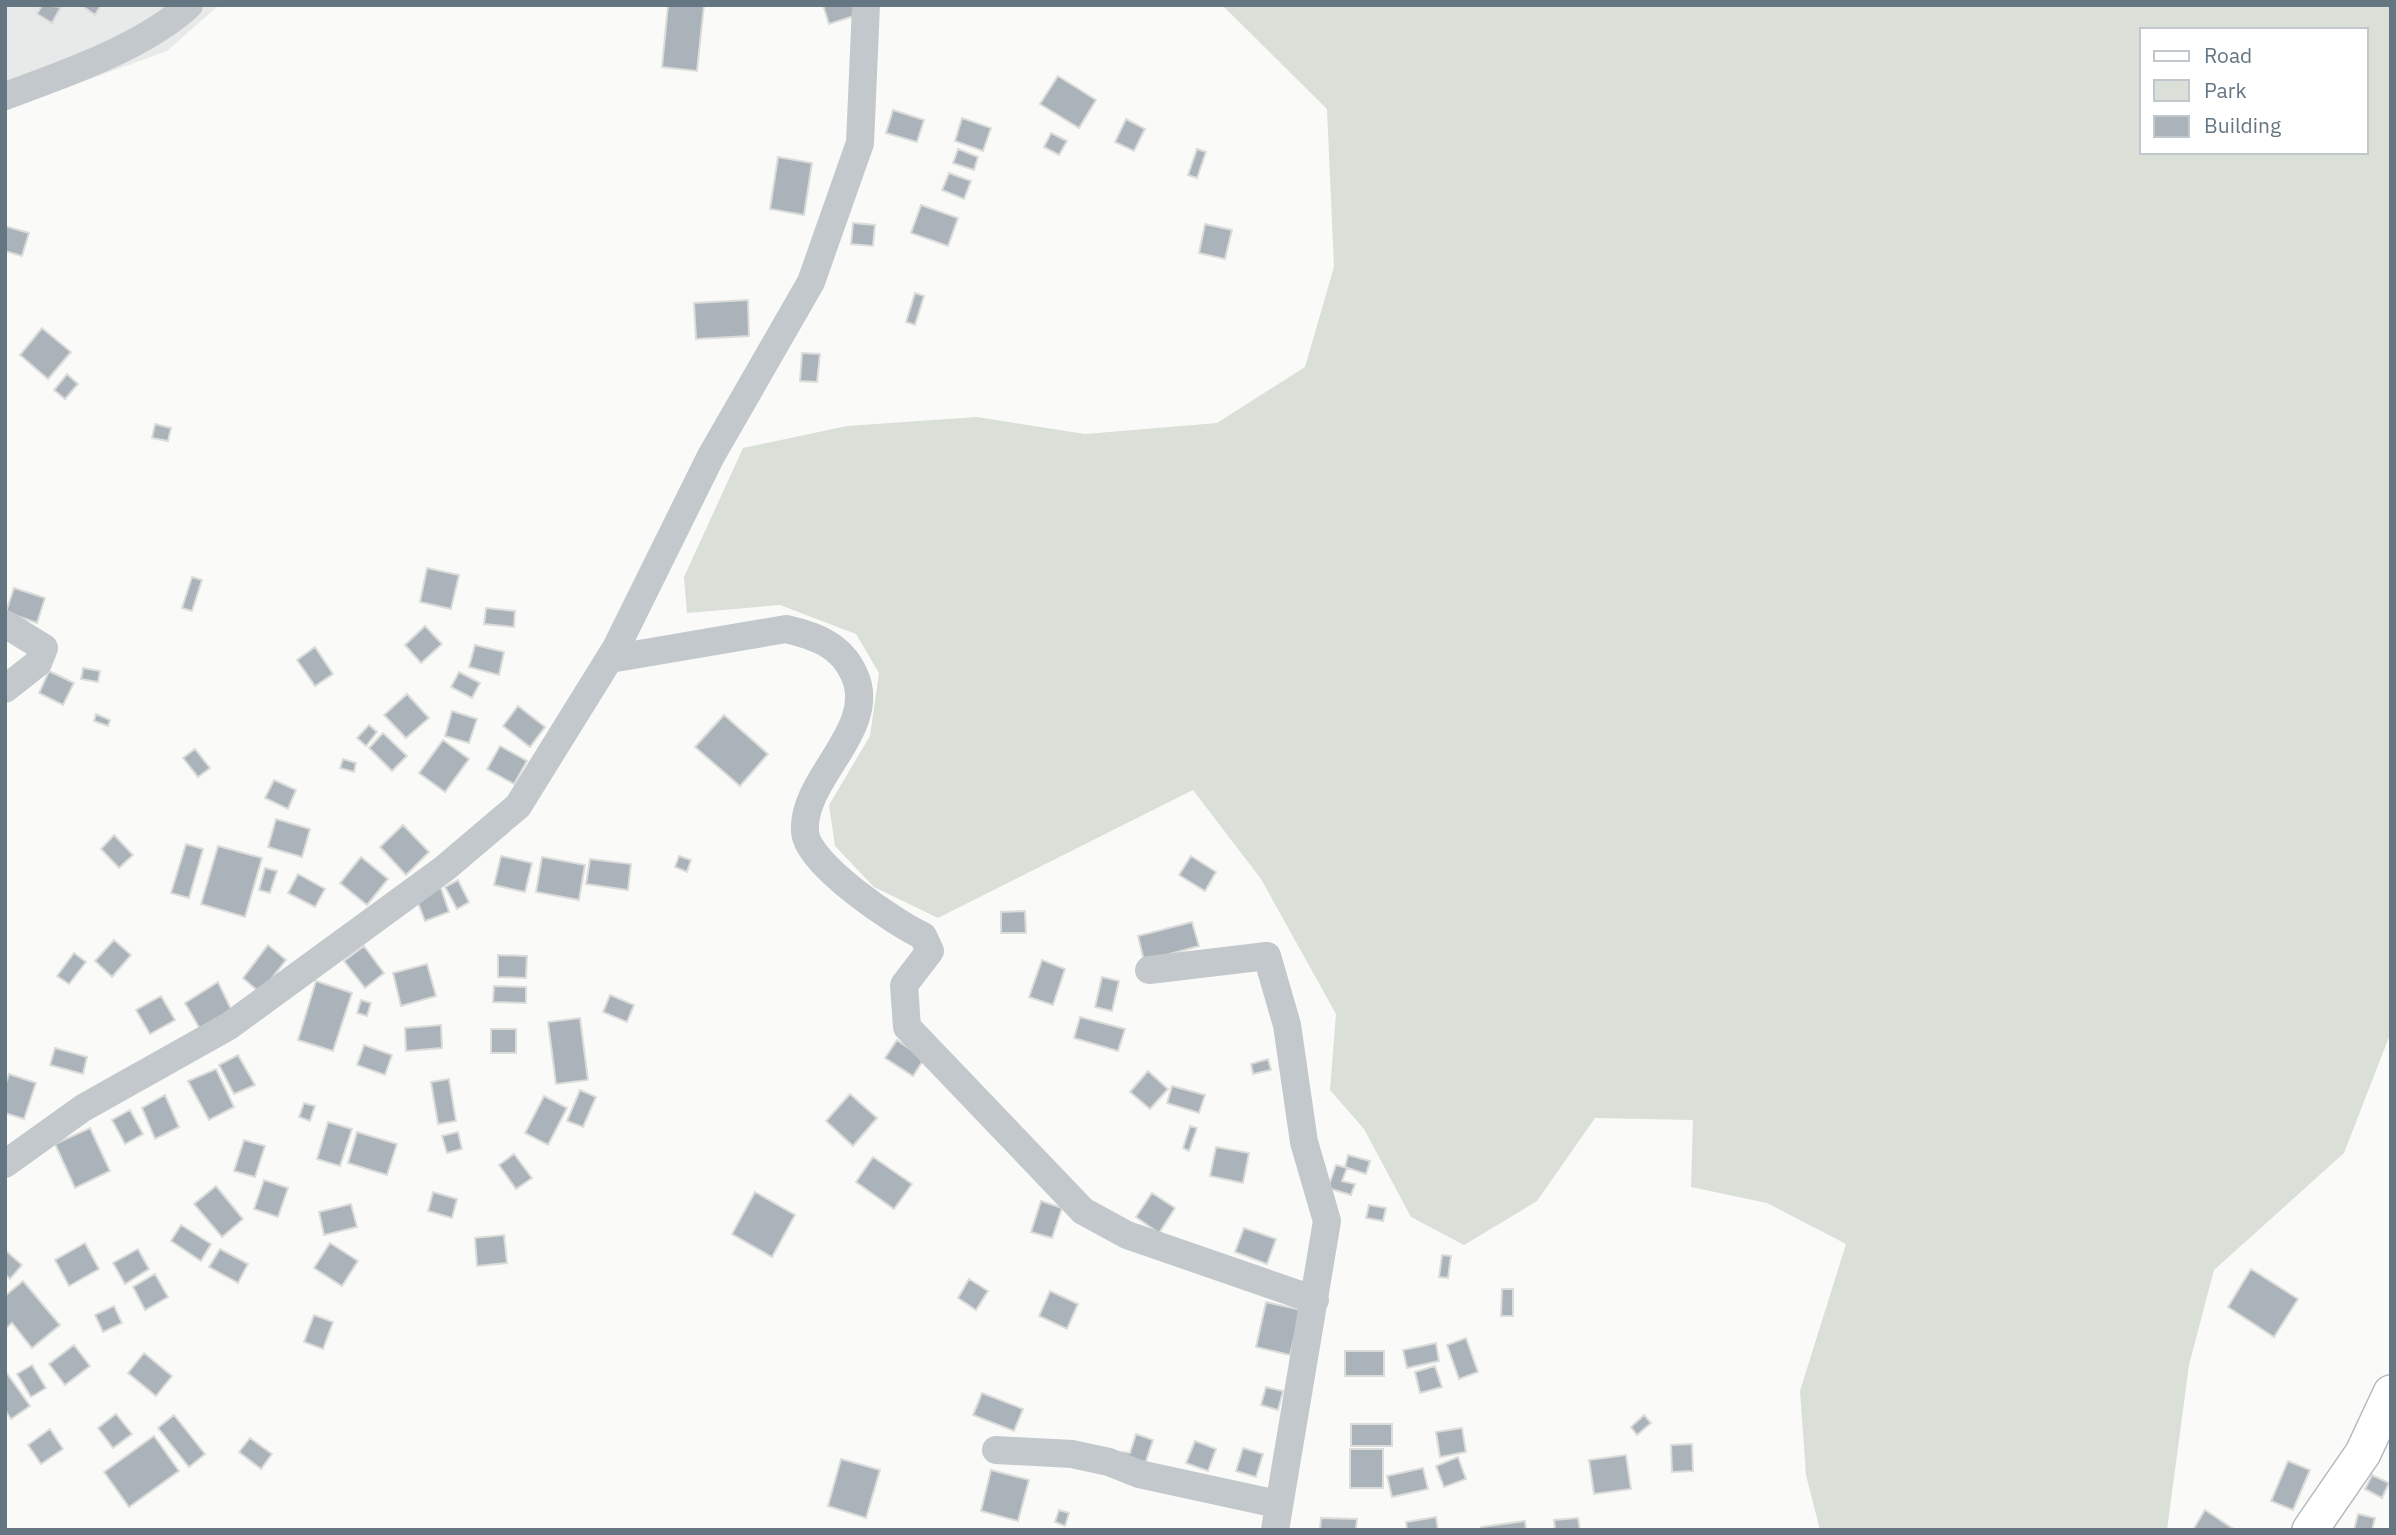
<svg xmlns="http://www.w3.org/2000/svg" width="2396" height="1535" viewBox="0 0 2396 1535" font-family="'IBM Plex Sans',sans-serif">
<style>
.built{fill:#e8e9e9}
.green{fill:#dadfd7;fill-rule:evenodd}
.building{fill:#aab3b9;stroke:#dcdcda;stroke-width:2}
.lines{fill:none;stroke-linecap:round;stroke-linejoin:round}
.major-casing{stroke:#b5babe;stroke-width:38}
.minor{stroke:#c3c8cc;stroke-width:28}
.major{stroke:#fff;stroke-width:35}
</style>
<rect width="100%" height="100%" fill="#fafaf8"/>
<path class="built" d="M5 5H219L167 51 5 110Z"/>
<path class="green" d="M1222 5H2391V1032L2344 1153 2214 1270 2189 1365 2167 1530H1820L1806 1475 1800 1391 1846 1244 1767 1203 1691 1187 1693 1120 1595 1118 1537 1201 1464 1245 1411 1217 1364 1129 1330 1090 1336 1014 1261 879 1193 790 938 918 874 887 835 846 829 805 870 736 879 673 856 634 780 605 687 613 684 577 743 448 847 426 977 417 1085 434 1217 423 1305 367 1334 267 1327 109ZM2142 30H2366V152H2142Z"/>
<path class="building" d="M42 5 61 7 52 23 37 14Z
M81 5H101L95 15Z
M668 5H704L697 71 662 67Z
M823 5H857L860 14 829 24Z
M1058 76 1096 100 1079 128 1040 104Z
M893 110 924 120 917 142 886 133Z
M962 118 991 128 983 151 955 141Z
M1126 119 1145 129 1134 151 1115 142Z
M1051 133 1067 141 1059 155 1044 147Z
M958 149 978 157 974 170 953 163Z
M1197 149 1206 152 1197 178 1188 175Z
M778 157 812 163 804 215 770 209Z
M949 173 971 181 964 199 942 190Z
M921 205 958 218 948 246 911 233Z
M853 223 875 225 873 246 851 244Z
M1205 224 1232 230 1225 259 1199 253Z
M5 226 29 233 22 256 5 251Z
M915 293 924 296 915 325 906 322Z
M748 300 749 336 696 339 694 303Z
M42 328 71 352 48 379 20 355Z
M802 353 820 354 817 382 800 381Z
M67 374 78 384 65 399 54 390Z
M155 424 171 428 168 441 152 438Z
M427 568 459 575 451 609 420 602Z
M192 577 202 580 192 611 182 608Z
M14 588 45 598 37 623 6 612Z
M486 608 515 611 514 627 484 624Z
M425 626 442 644 421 663 405 645Z
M475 645 504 652 499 675 469 667Z
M315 647 333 674 315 686 297 660Z
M83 668 100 671 98 682 81 679Z
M49 671 74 683 63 705 39 693Z
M459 672 480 683 472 698 451 687Z
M407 694 429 718 406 738 384 715Z
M518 706 545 727 530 747 503 726Z
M452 711 477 719 469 743 445 736Z
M96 714 110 720 108 726 94 721Z
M724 715 768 754 740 786 695 747Z
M369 725 377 732 366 746 357 738Z
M383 733 407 756 392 771 369 748Z
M443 740 469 759 445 792 419 773Z
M500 746 527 761 514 784 487 769Z
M195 749 210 768 198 777 183 758Z
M343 759 356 763 354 772 340 768Z
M274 780 296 790 288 809 265 798Z
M276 819 310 829 302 857 268 847Z
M403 825 429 852 406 875 380 847Z
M114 835 133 855 119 868 101 849Z
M186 844 203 849 189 898 171 893Z
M218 846 262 858 245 917 201 904Z
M501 856 532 863 525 892 494 885Z
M679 856 691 860 687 872 675 867Z
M1191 856 1216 872 1205 891 1179 875Z
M361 857 388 879 367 905 340 883Z
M542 857 585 865 579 900 536 892Z
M590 859 631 864 628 890 586 884Z
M265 868 277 871 270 893 259 890Z
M298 874 325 889 315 907 288 893Z
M458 880 469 902 457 909 445 887Z
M441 888 449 912 425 921 416 898Z
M1025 911 1026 933H1001V912Z
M1192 922 1199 946 1144 961 1138 936Z
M114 940 131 955 112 977 95 961Z
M268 945 286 960 260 993 243 978Z
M364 946 384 973 365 988 344 961Z
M74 953 86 962 69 984 57 976Z
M498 955 527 956 526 978 498 977Z
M1042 960 1065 969 1053 1005 1029 997Z
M427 964 436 996 401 1006 393 973Z
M1102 977 1119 981 1112 1011 1095 1007Z
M316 981 352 993 333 1051 298 1040Z
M218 982 232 1011 200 1029 185 1003Z
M494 986 526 987V1003L493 1002Z
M610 995 634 1005 627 1022 603 1012Z
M161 996 175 1020 150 1034 136 1010Z
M361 1000 371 1003 367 1016 357 1013Z
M1080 1017 1125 1029 1118 1051 1074 1038Z
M580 1018 588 1080 556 1084 548 1022Z
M441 1025 442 1048 406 1051 405 1028Z
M491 1029H516V1053H491Z
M897 1040 924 1059 913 1076 885 1058Z
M364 1045 392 1055 385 1075 357 1065Z
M55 1048 87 1057 83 1074 50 1065Z
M238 1055 255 1085 234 1094 219 1065Z
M1268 1059 1271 1070 1253 1074 1251 1064Z
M216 1069 234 1107 209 1120 188 1081Z
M1148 1071 1168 1089 1150 1109 1130 1092Z
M9 1074 36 1083 24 1119 5 1113V1086Z
M449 1079 456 1121 438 1124 431 1082Z
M1172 1086 1205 1095 1199 1113 1167 1103Z
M580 1090 596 1097 583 1127 567 1121Z
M850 1094 877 1118 853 1146 826 1121Z
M165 1095 179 1127 155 1139 142 1108Z
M544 1096 567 1108 548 1145 525 1133Z
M304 1103 315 1106 310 1121 299 1117Z
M130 1110 143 1134 125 1144 112 1120Z
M328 1122 352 1129 340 1166 317 1159Z
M1190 1126 1197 1128 1189 1151 1183 1148Z
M90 1128 110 1171 75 1188 55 1144Z
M357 1132 397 1144 387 1175 348 1163Z
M458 1132 462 1149 447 1153 442 1136Z
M244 1140 265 1146 255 1177 234 1171Z
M1216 1147 1249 1153 1243 1183 1210 1176Z
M514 1154 532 1178 516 1189 499 1165Z
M1348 1155 1370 1161 1366 1174 1345 1167Z
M873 1157 912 1184 894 1209 856 1182Z
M1336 1165 1347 1168 1342 1181 1355 1184 1351 1195 1328 1188Z
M264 1180 288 1188 278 1217 254 1209Z
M216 1186 243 1219 222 1237 194 1204Z
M433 1192 457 1199 452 1218 428 1211Z
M755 1192 795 1215 772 1257 732 1234Z
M1152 1193 1175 1208 1159 1233 1136 1217Z
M1041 1201 1062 1208 1052 1238 1031 1232Z
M351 1204 357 1227 324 1235 319 1212Z
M1369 1205 1386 1208 1383 1221 1366 1218Z
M181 1225 211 1244 201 1261 171 1241Z
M1244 1228 1276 1239 1267 1264 1235 1252Z
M504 1235 507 1263 477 1266 475 1238Z
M85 1243 99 1269 69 1286 55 1260Z
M330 1243 358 1261 342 1286 314 1268Z
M138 1249 149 1269 125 1284 113 1263Z
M220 1249 248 1264 238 1283 209 1267Z
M5 1250 22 1265 10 1279 5 1274Z
M1442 1255 1451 1256 1448 1278 1439 1277Z
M2251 1269 2298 1299 2274 1337 2228 1307Z
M155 1274 168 1297 145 1310 133 1287Z
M969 1279 988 1291 976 1310 958 1298Z
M23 1281 60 1325 32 1348 12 1323 5 1329V1296Z
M1502 1289H1513V1316H1501Z
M1050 1291 1078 1304 1067 1329 1039 1316Z
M1266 1302 1301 1310 1290 1355 1256 1347Z
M114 1306 122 1323 103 1332 95 1315Z
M314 1315 333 1322 323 1349 304 1342Z
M1466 1338 1478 1372 1459 1379 1447 1345Z
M1436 1343 1439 1361 1407 1368 1403 1350Z
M74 1345 90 1366 65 1385 49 1364Z
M1345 1351H1384V1376H1345Z
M144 1353 172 1376 156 1396 128 1373Z
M32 1365 46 1388 31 1397 17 1374Z
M1435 1366 1442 1387 1420 1393 1415 1372Z
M6 1372 30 1406 11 1419 5 1410Z
M1266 1387 1283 1391 1278 1410 1261 1405Z
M982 1393 1023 1409 1014 1431 973 1415Z
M116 1414 132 1434 113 1448 98 1428Z
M174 1415 205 1454 189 1467 158 1428Z
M1644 1415 1651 1423 1637 1435 1631 1427Z
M1351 1424H1392V1446H1351Z
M1462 1428 1466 1452 1440 1457 1436 1432Z
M50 1429 63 1449 41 1464 28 1445Z
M1136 1434 1153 1440 1143 1470 1120 1462 1122 1452 1130 1453Z
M154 1436 179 1471 129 1507 104 1472Z
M250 1438 272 1454 261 1469 239 1452Z
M1195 1441 1216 1449 1208 1471 1186 1463Z
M1692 1444 1693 1471 1672 1472 1671 1445Z
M1243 1448 1263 1454 1256 1477 1236 1471Z
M1350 1449H1383V1488H1350Z
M1626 1455 1631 1489 1594 1494 1589 1460Z
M1458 1457 1466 1479 1444 1487 1436 1466Z
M841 1459 880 1470 866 1518 828 1506Z
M2288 1461 2310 1470 2293 1510 2271 1501Z
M1423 1468 1428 1489 1392 1497 1387 1476Z
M991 1470 1029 1480 1018 1521 981 1511Z
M2372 1475 2389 1483 2382 1498 2365 1489Z
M1059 1510 1069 1513 1065 1526 1055 1522Z
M2205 1510 2235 1530H2193Z
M2358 1514 2375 1518 2372 1530H2354Z
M1436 1517 1438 1530H1407L1406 1522Z
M1321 1518 1357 1519 1356 1530H1320Z
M1578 1518 1580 1530H1555L1554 1520Z
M1525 1521 1526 1530H1481V1527Z"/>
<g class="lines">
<defs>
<path id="major" d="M2310 1530 2363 1453 2391 1393"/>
</defs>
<use href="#major" class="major-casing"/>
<path class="minor" d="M5 96C62 75 144 47 189 5
M5 624 44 648 38 663 5 689
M610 659 786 629C816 636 841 645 854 674 880 729 801 778 805 832 807 864 895 923 923 936L930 951 904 985 907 1027 1083 1211 1127 1235 1315 1300
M1149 970 1267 956 1287 1025 1304 1142 1327 1221 1275 1530
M5 1164 83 1108 229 1026 445 868 518 806 616 648 711 456 811 282 860 143 866 5
M996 1450 1072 1454 1109 1462 1139 1474 1277 1504"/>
<use href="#major" class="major"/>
</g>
<rect width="2396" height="1535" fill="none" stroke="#657683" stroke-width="14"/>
<rect x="2140" y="28" width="228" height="126" fill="#ffffff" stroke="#c1c8cd" stroke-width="2"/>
<rect x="2154" y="51" width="35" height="10" fill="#ffffff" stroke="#c1c8cd" stroke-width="2"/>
<text x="2204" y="63" font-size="21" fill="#657683">Road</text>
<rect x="2154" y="80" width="35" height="21" fill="#dadfd7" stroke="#c1c8cd" stroke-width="2"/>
<text x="2204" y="98" font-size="21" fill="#657683">Park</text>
<rect x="2154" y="116" width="35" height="21" fill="#aab3b9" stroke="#c1c8cd" stroke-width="2"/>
<text x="2204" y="133" font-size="21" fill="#657683">Building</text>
</svg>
